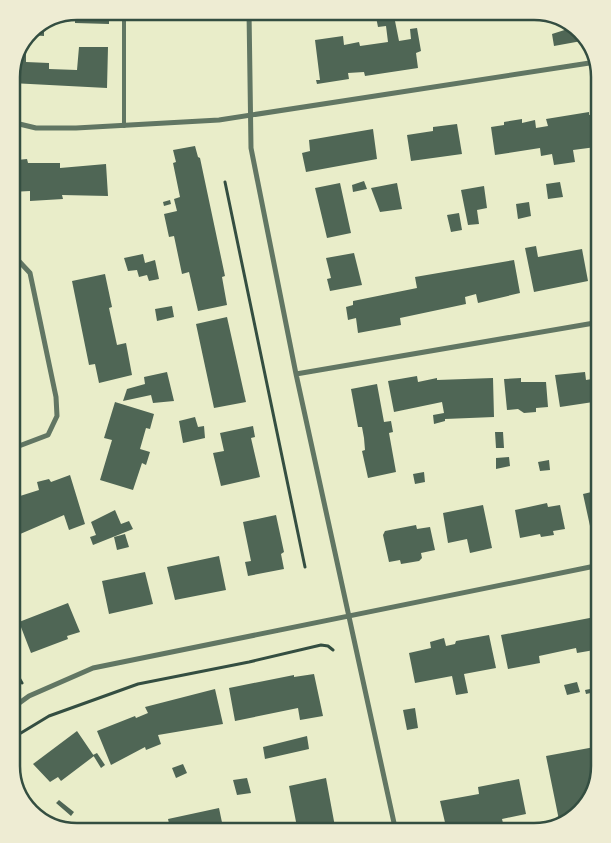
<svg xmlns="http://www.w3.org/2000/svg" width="611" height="843" viewBox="0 0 611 843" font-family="'Nunito Sans',sans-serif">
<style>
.building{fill:#4f6655}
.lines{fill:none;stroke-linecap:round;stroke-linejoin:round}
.path{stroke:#344e41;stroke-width:3}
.service{stroke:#617663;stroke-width:4}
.minor{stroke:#617663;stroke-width:5}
.rim{fill:none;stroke:#344e41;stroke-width:2.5}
</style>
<rect width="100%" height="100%" fill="#e9edc9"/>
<path class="building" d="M92 11H109V24L75 23V12Z
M393 11 399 41 411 39 410 29 417 28 421 51 416 53 418 68 365 76 364 72 348 73 349 79 317 84 316 80H320L315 40 343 36 344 45 359 42 360 46 388 42 386 26 378 27 375 12Z
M44 24V36L30 35 33 28Z
M574 27 587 40 554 46 552 34Z
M79 47H108L107 88 11 83V73L23 49 26 50V62L49 63V69L77 70Z
M589 112V115L600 113V140L595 141 596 147 573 150 575 162 554 165 552 154 541 156 540 148 495 155 491 127 504 125V122L522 119V123L535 120 536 128 548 126 546 119Z
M457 124 462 154 411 161 407 135 433 131V127Z
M373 129 377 159 306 172 302 153 310 151 309 140Z
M195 146 198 157 200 158 225 276 222 277 227 305 198 311 189 272 182 274 174 236 169 237 164 214 177 211 174 199 180 197 173 163 176 162 173 150Z
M16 156 17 160 27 159 28 163H60V168L106 164 108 196 62 195 63 199 30 201V191L11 192V157Z
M364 181 367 189 353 192 352 185Z
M560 182 563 197 548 199 546 184Z
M340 183 351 233 327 238 315 188Z
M397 183 402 209 380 212 371 188Z
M484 186 487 208 477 210 479 224 468 225 461 190Z
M170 200 171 204 164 206 163 202Z
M529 202 531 216 518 219 516 204Z
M459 213 462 230 451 232 447 215Z
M600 244V275L597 274 595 262 598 257 596 245Z
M536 246 538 257 582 249 588 281 534 292 525 248Z
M354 253 362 285 330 291 327 279 331 278 326 258Z
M143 254 145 263 155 260 159 279 149 281 147 275 139 277 137 270 128 271 124 258Z
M514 260 520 293 478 303 476 294 465 297 466 304 400 318 401 325 358 333 356 318 348 320 346 307 353 305V301L417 288 415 277Z
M105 274 112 307 109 308 117 345 126 343 132 375 99 383 95 364 89 365 72 281Z
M172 306 174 317 157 321 155 309Z
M227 317 246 402 214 408 196 324Z
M167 372 174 401 153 403 151 395 123 401 127 389 145 384 144 377Z
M585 372 586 380 598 378 597 374H600V401L560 407 555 375Z
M417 376 418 382 437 378V380L493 378 494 417 445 419V421L434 424 433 415 444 413 442 402 394 412 388 381Z
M521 378V382H546L548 407 536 408V412L524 413 518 409 507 410 504 379Z
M377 384 384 422 391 421 393 432 389 433 396 472 368 478 362 451 365 450 364 438 362 427H358L351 389Z
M115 402 154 414 150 429 146 428 140 449 150 452 146 465 142 463 133 490 100 480 112 440 104 438Z
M195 417 198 427 204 426 205 438 183 443 179 421Z
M253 426 255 437 251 438 260 477 221 486 213 453 224 451 220 433Z
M495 432H503L504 448H496Z
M600 439V448L595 449 594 441Z
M509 457 510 466 496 469V458Z
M549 460 550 470 540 471 538 462Z
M424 472 425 482 415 484 413 474Z
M70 475 85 524 69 530 64 515 11 538V496L18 493 20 496 39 490 37 482 49 479 51 482Z
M600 490V524L590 526 583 494Z
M547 503 548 507 560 505 565 529 553 531 554 535 541 537 540 534 520 538 515 510Z
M483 505 492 548 470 553 467 539 448 543 443 513Z
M115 510 121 524 129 521 133 529 93 545 90 537 96 535 91 522Z
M276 515 284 552 281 554 284 569 248 576 245 562 251 561 243 522Z
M416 525 417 529 430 527 435 550 421 553 422 558 419 561 401 564 400 560 389 562 383 535 385 531Z
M125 534 129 547 117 550 114 537Z
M219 556 226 590 175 600 167 567Z
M145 572 153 604 109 614 102 581Z
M68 603 80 632 67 636 68 639 31 653 19 622Z
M600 616V649L577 653 576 648 539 656 540 663 508 669 501 635Z
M489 635 496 668 464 674 468 693 456 695 452 676 415 683 409 653 431 648 430 642 444 638 446 646 455 644 456 641Z
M314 674 323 716 300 720 298 708 235 721 229 688 294 675V677Z
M577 682 580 692 567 695 564 685Z
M600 687V691L586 694 585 690Z
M215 689 223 724 158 735 161 744 146 750 145 747 111 765 97 731 135 716 136 718 148 713 145 707Z
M415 708 418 728 407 730 403 710Z
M77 731 94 756 61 781 58 777 50 782 33 764Z
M307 736 309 749 265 759 263 747Z
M600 746V766L591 799 567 823 560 825 546 756Z
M97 753 105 765 101 768 93 755Z
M183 764 187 773 176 778 172 768Z
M247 778 251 793 237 795 233 780Z
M326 778 336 832H298L289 786Z
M519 779 526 814 502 819 503 823 475 829 473 826 447 831 440 801 479 794 478 787Z
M59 800 74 812 71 816 56 803Z
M219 808 224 832H171L168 819Z"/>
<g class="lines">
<path class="path" d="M225 182 305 567
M11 664 22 683
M11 739 49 716 138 684 249 662 321 645 328 646 333 650"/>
<path class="service" d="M124 126V11"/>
<path class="minor" d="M249 11 251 148 296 374 396 832
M11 122 36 128H76L219 120 596 62
M296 374 600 322
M11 449 48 435 57 416 56 397 30 273 16 258 11 256
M11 709 29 696 93 668 600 565"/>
</g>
<path d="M0 0H611V843H0ZM77 20H534A57 57 0 0 1 591 77V766A57 57 0 0 1 534 823H77A57 57 0 0 1 20 766V77A57 57 0 0 1 77 20Z" fill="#eeecd3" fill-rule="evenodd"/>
<path class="rim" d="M77 20H534A57 57 0 0 1 591 77V766A57 57 0 0 1 534 823H77A57 57 0 0 1 20 766V77A57 57 0 0 1 77 20Z"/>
</svg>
